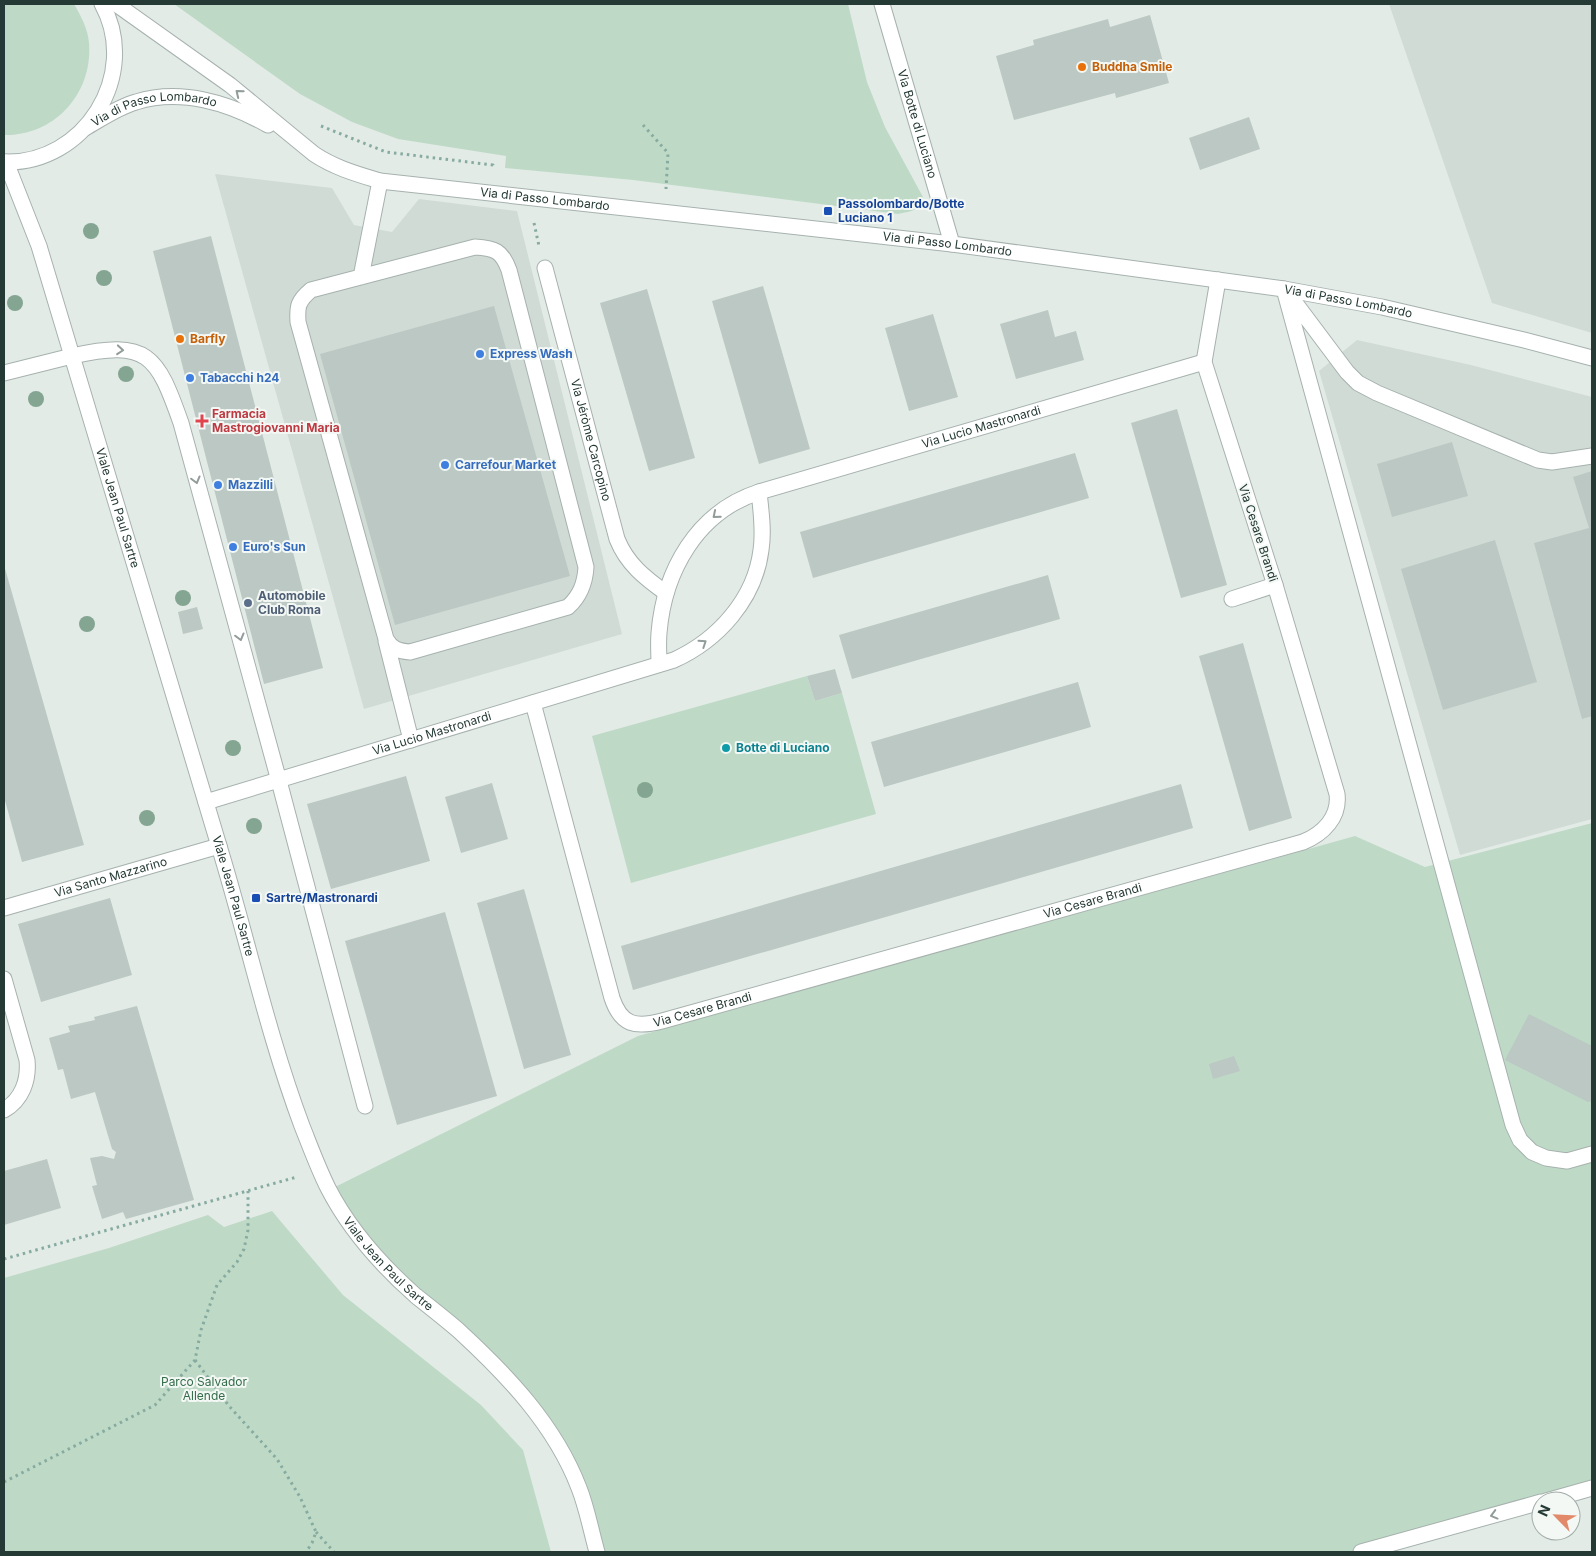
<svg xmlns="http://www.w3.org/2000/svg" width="1596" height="1556" viewBox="0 0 1596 1556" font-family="Inter,sans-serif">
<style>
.built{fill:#d1dbd6}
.green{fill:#bedac6}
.building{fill:#bbc8c3}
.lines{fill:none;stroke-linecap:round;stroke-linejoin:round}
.service-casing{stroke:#a6b2ae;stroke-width:17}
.minor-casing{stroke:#a6b2ae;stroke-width:17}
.tertiary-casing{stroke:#a6b2ae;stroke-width:17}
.path{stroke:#87aba0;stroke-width:3;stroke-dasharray:2.5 4;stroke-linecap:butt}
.service{stroke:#fff;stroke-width:15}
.minor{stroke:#fff;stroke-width:15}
.tertiary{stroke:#fff;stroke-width:15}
.tree{fill:#83a591}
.oneway{stroke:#929c9a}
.food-dot{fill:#e8710a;stroke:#f3f8f5;stroke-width:2}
.transit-dot{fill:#1a4fb4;stroke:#f3f8f5;stroke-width:2}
.shop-dot{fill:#3f7fe0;stroke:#f3f8f5;stroke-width:2}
.health-dot{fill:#e0444e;stroke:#f3f8f5;stroke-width:2}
.service-dot{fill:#5c6f8a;stroke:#f3f8f5;stroke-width:2}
.culture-dot{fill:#0f9aa8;stroke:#f3f8f5;stroke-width:2}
.labels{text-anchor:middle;stroke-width:4;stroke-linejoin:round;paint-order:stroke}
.food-label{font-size:12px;font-weight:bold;fill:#c56008;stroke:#f3f8f5;text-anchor:start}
.street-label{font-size:12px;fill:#253a35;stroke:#f3f8f5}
.transit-label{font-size:12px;font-weight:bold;fill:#164399;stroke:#f3f8f5;text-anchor:start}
.shop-label{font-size:12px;font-weight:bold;fill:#366cbe;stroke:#f3f8f5;text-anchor:start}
.health-label{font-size:12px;font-weight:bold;fill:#be3a42;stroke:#f3f8f5;text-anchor:start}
.service-label{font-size:12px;font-weight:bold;fill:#4e5e75;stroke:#f3f8f5;text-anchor:start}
.culture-label{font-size:12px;font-weight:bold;fill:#0d838f;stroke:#f3f8f5;text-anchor:start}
.park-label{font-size:12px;fill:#346c4a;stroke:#f3f8f5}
</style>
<rect width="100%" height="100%" fill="#e3ebe7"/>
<path class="built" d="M1389 4H1592V333L1492 303Z
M215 174 332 188 354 225 392 232 419 199 517 211 622 634 364 709Z
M1357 340 1471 365 1592 397V819L1460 855 1319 371Z"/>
<path class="green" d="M4 4H74C81 16 88 29 89 43 93 94 54 136 4 135Z
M174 4H848L867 82 885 127 923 197C919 212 911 211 898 214L633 180 505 168 506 156 398 139 352 122 300 94Z
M807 676 815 701 842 693 876 814 631 883 592 736Z
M1592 823V1488L1361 1552H593L568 1463 522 1395 414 1294 329 1190 638 1036 1355 836 1425 867Z
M272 1211 343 1295 481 1405 523 1450 551 1552H4V1278L109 1248 208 1215 224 1227Z"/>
<path class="building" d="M1150 15 1169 83 1116 98 1115 93 1014 120 996 56 1034 45 1033 40 1108 19 1110 27Z
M1249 117 1260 149 1200 170 1189 138Z
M211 236 323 668 264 684 153 251Z
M763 286 810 449 759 464 712 301Z
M647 289 695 458 649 471 600 303Z
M494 306 570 576 395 625 320 354Z
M1048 310 1055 337 1076 331 1084 360 1016 379 1000 324Z
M933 314 958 397 909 411 885 328Z
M1177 409 1227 585 1181 598 1131 423Z
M1452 442 1468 496 1392 517 1377 464Z
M1075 453 1089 498 813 578 800 532Z
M1592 471V716L1582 719 1534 543 1589 528 1573 477Z
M1495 540 1537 682 1443 710 1401 569Z
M4 565 84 845 22 862 4 797Z
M1048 575 1060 619 852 679 839 635Z
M197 607 203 629 183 634 178 612Z
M1243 643 1292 818 1249 831 1199 656Z
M835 669 842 693 815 701 807 676Z
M1078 682 1091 727 884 787 871 742Z
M406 776 430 861 331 889 307 804Z
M492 783 508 839 461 853 445 797Z
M1181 784 1193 828 633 990 621 946Z
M524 889 571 1055 524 1069 477 903Z
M110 898 132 975 41 1002 18 924Z
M445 912 497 1096 397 1125 345 941Z
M137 1006 194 1200 126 1219 123 1212 102 1219 92 1186 97 1185 90 1158 102 1156 114 1159 116 1152 112 1149 95 1092 71 1099 63 1069 58 1070 49 1038 70 1032 68 1026 95 1020 94 1017Z
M1529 1014 1592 1046V1101L1588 1102 1505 1060Z
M1234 1056 1240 1071 1213 1079 1209 1064Z
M47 1159 61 1208 4 1225V1171Z"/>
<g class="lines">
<defs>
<path id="service" d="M475 247C495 248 502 251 509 270L586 567C585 584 580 596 568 607L410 652C398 651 392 649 386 639L298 322C297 306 298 301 311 290Z
M361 277 380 181
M1284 289 1513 1125 1520 1140 1532 1152 1546 1158 1567 1161 1592 1154
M1290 296 1347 372 1358 383 1377 393 1538 460 1552 462 1592 456
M386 641 411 740
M279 781 365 1106"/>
<g id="minor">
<path id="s1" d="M882 4 952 244"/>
<path id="s2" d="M545 268 617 539C627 564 645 578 666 593"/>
<path d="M1232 599 1275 585"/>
<path id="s3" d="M659 664C659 654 658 644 659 633 664 571 697 512 759 492L1204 362"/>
<path id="s4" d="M533 703 612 998C621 1025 635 1028 662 1021L1303 842C1323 834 1340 817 1337 794L1275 585 1204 362 1218 280"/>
<path id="s5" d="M279 781 181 423C157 355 148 339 72 356 122 523 172 689 222 856 249 946 269 1038 302 1126 310 1146 318 1168 328 1188 349 1229 381 1265 416 1296 430 1307 444 1318 458 1330 507 1375 555 1425 579 1488 587 1508 591 1531 597 1552"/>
<path id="s6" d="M206 802 674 660C718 640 755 599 761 550 764 531 761 511 759 492"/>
<path id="s7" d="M4 908 219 846"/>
<path d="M4 979 27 1060C29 1080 22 1100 4 1110"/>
<path d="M1546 1501 1592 1488"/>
<path d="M1361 1552 1541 1502"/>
</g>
<g id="tertiary">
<path id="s8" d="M116 4 230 85 314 154C335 168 357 174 380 181L952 244 1284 289 1382 307 1524 340 1592 358"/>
<path id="s9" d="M85 128C101 119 118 107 136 102 181 88 229 103 268 125"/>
<path d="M4 162C84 165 141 75 102 4"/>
<path d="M4 373 72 356 39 246 6 162"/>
</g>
</defs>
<use href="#service" class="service-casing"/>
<use href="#minor" class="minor-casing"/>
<use href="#tertiary" class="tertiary-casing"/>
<path class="path" d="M643 125 668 153 666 189
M321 126 386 152 493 165V168
M534 223 539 246
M4 1259 297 1177
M195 1360 229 1406 277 1459 300 1497 316 1532 312 1543 306 1552
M4 1482 155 1405 195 1360 201 1330 217 1285 237 1262 244 1249 248 1230V1191
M316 1532 334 1552"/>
<use href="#service" class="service"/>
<use href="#minor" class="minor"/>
<use href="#tertiary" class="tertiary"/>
</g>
<g class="tree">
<circle cx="91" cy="231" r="8"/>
<circle cx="104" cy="278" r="8"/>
<circle cx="15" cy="303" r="8"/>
<circle cx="126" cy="374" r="8"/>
<circle cx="36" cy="399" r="8"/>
<circle cx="183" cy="598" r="8"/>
<circle cx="87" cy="624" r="8"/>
<circle cx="233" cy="748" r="8"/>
<circle cx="645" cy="790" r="8"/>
<circle cx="147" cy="818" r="8"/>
<circle cx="254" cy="826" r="8"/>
</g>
<defs><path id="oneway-chevron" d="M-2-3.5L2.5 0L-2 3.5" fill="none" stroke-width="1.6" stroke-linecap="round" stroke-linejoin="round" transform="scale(1.25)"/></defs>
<g class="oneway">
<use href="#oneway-chevron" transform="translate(239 93) rotate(-141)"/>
<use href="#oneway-chevron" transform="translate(120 350) rotate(5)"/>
<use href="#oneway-chevron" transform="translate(196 480) rotate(75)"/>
<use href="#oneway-chevron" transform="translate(716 515) rotate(140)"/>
<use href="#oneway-chevron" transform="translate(240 637) rotate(75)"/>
<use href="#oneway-chevron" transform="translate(703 643) rotate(-34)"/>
<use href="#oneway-chevron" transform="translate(1494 1515) rotate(165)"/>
</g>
<g class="food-dot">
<circle cx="1082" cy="67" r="5"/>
<circle cx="180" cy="339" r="5"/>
</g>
<g class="transit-dot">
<rect x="823" y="206" width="10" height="10" rx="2.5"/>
<rect x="251" y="893" width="10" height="10" rx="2.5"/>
</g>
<g class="shop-dot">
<circle cx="480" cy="354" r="5"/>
<circle cx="190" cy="378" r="5"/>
<circle cx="445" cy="465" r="5"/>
<circle cx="218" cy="485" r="5"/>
<circle cx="233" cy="547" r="5"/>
</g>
<path class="health-dot" d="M199.5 413.5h5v5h5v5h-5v5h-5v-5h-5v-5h5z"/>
<circle class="service-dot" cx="248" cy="603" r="5"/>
<circle class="culture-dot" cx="726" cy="748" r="5"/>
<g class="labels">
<g class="food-label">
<text x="1092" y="71">Buddha Smile</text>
<text x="190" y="343">Barfly</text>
</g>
<g class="street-label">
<text dy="4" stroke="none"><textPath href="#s9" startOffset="74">Via di Passo Lombardo</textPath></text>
<text dy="4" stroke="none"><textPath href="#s1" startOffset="125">Via Botte di Luciano</textPath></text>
<text dy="4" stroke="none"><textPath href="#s8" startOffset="486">Via di Passo Lombardo</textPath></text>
<text dy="4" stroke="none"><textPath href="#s8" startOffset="891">Via di Passo Lombardo</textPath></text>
<text dy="4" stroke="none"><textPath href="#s8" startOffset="1296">Via di Passo Lombardo</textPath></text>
<text dy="4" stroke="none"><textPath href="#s3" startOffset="446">Via Lucio Mastronardi</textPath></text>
<text dy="4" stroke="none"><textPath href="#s2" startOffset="178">Via Jéròme Carcopino</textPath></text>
<text dy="4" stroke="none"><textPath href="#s5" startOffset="681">Viale Jean Paul Sartre</textPath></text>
<text transform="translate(1258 533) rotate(72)" y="4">Via Cesare Brandi</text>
<text dy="4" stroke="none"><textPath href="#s6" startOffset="236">Via Lucio Mastronardi</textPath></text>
<text dy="4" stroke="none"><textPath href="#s7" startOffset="111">Via Santo Mazzarino</textPath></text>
<text dy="4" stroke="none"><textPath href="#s5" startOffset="1086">Viale Jean Paul Sartre</textPath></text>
<text dy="4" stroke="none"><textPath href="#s4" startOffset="816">Via Cesare Brandi</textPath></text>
<text dy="4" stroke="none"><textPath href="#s4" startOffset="411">Via Cesare Brandi</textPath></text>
<text dy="4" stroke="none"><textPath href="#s5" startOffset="1491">Viale Jean Paul Sartre</textPath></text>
</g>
<g class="transit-label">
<text x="838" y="208">Passolombardo/Botte<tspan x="838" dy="14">Luciano 1</tspan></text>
<text x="266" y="902">Sartre/Mastronardi</text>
</g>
<g class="shop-label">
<text x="490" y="358">Express Wash</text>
<text x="200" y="382">Tabacchi h24</text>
<text x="455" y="469">Carrefour Market</text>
<text x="228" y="489">Mazzilli</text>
<text x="243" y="551">Euro's Sun</text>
</g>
<g class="health-label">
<text x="212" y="418">Farmacia<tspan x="212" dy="14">Mastrogiovanni Maria</tspan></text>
</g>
<g class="service-label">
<text x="258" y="600">Automobile<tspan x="258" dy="14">Club Roma</tspan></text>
</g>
<g class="culture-label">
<text x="736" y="752">Botte di Luciano</text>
</g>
<g class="park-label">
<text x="204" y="1386">Parco Salvador<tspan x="204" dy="14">Allende</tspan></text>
</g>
</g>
<rect width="1596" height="1556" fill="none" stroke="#253a35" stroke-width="10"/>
<g transform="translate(1556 1516) rotate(294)"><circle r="24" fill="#f3f8f5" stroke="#a1aca8"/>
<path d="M0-4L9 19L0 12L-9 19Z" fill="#e2896a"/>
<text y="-8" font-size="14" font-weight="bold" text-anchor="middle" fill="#253a35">N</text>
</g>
</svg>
